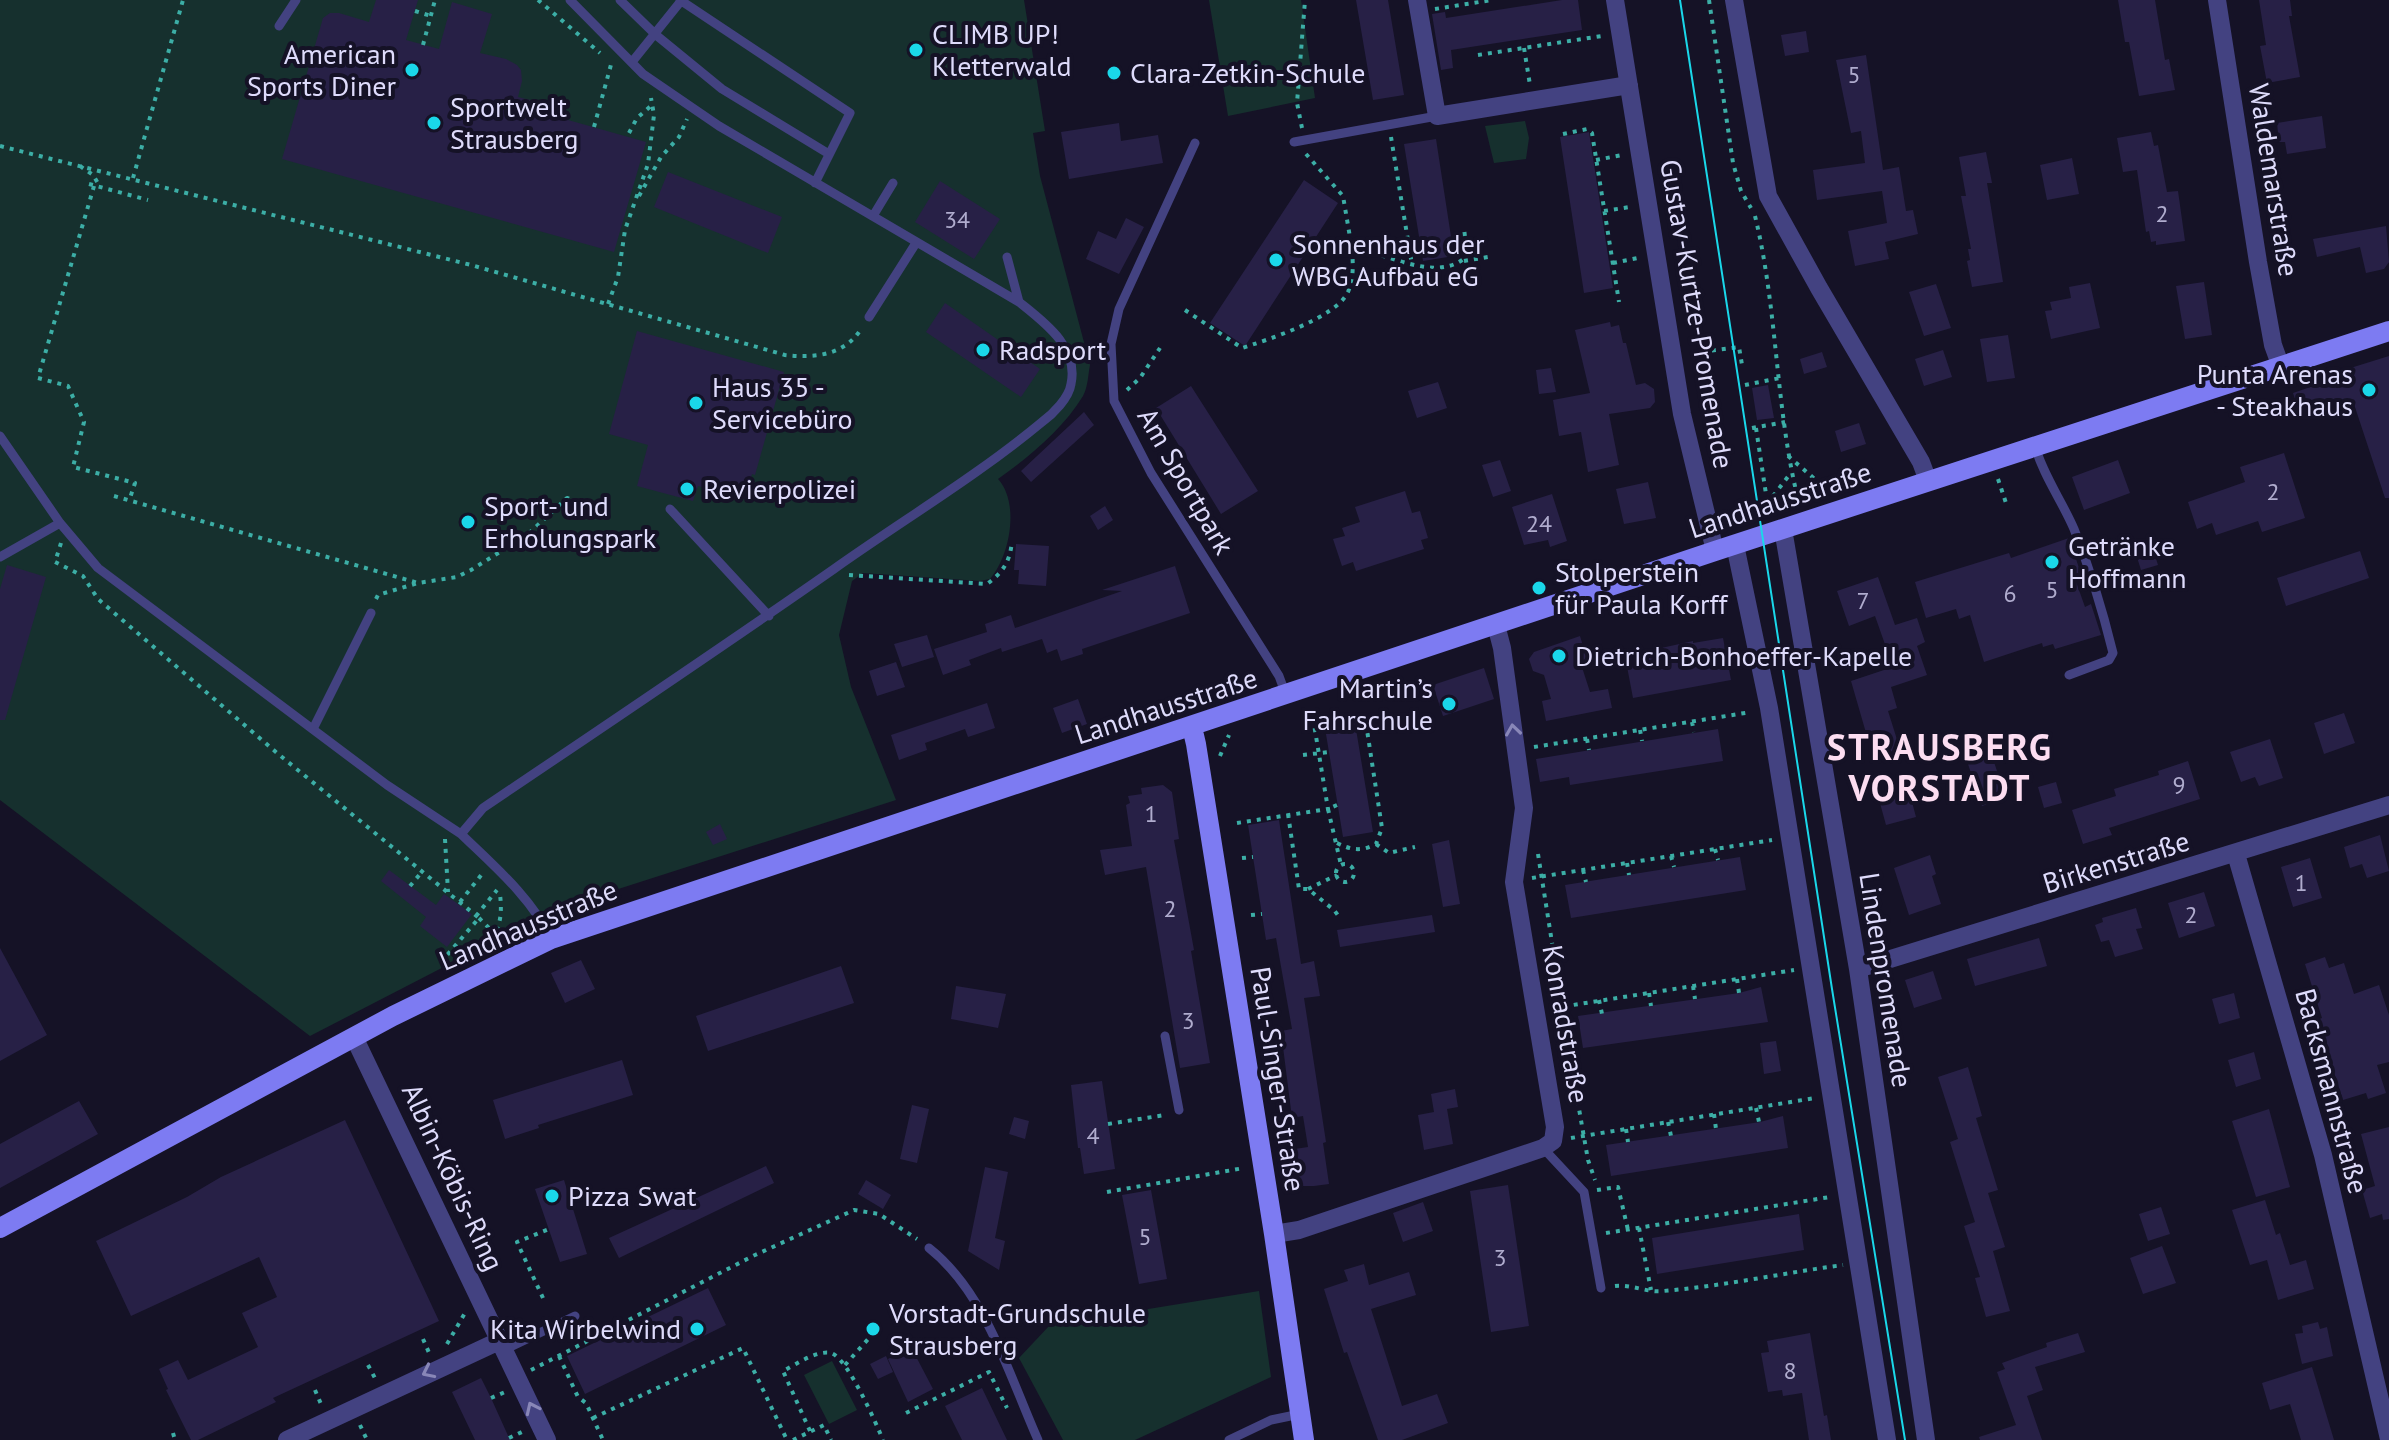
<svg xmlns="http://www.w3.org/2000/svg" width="2389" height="1440" viewBox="0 0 2389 1440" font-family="'PT Sans',sans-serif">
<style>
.green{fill:#16302e}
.building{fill:#272046}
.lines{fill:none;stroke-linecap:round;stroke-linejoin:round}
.path{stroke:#3caea6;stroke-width:4;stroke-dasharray:4 6;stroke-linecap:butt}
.lane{stroke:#434281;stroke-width:9}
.street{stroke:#434281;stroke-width:18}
.secondary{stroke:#7d7bf2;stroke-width:20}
.tram{stroke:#1ad7e9;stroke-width:2}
.oneway{stroke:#8987b8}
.poi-dot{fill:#1ad7e9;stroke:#151226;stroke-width:3}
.labels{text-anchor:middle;stroke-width:8;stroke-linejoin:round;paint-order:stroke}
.number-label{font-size:24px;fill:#b0acce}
.poi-label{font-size:28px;fill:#dedbfb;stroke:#151226;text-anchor:start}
.street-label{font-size:28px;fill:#dedbfb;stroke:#151226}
.district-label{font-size:36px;font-weight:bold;letter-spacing:2px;fill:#fcddf1;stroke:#151226}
</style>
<rect width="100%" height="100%" fill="#151226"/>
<path class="green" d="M0 0H1024L1045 131 1033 133 1040 176 1090 365C1088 375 1088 387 1083 396 1063 429 1029 457 998 479 1020 503 1010 556 990 579L980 581 863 573 852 581 839 635 851 687 896 800 556 909 310 1036 0 800Z
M1209 0H1301L1315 98 1228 116Z
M1525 121 1529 138 1526 159 1494 163 1485 126Z
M1259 1291 1271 1377 1135 1440H1063L1019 1358 1050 1325Z
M832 1361 857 1410 829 1424 804 1375Z"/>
<path class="building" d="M376 0H418L406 40 439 49 452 2 492 14 480 53 506 59 517 65 521 70 522 81 518 97 563 108 561 118 646 142 614 252 282 159 323 18 330 13H339L369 22Z
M1356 0H1388L1404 95 1373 100Z
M1562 0H1578L1582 30 1451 50 1453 68 1441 70 1432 14 1445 12 1446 18Z
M2118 0H2155L2165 60 2169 59 2175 90 2139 96 2129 42H2125Z
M2259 0H2290L2292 16H2289L2300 77 2267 83 2260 46 2266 45Z
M1806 31 1809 52 1785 56 1781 35Z
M1866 55 1883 170 1899 167 1906 211 1913 210 1918 234 1885 242 1889 259 1855 266 1848 231 1887 223 1882 191 1817 200 1813 170 1865 163 1861 131 1851 133 1836 60Z
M2322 116 2326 148 2287 154 2285 142H2279L2277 123Z
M1119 123 1121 141 1158 135 1163 163 1069 179 1061 132Z
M1589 132 1613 288 1584 293 1560 137Z
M2151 132 2154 146 2158 145 2167 192 2178 191 2185 241 2156 245V241L2151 242 2149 231 2146 232 2137 170 2123 172 2117 138Z
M1436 139 1454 256 1423 261 1404 144Z
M1986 152 1992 183H1987L2003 282 1972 287 1967 261 1970 260 1968 249H1971L1961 196H1966L1959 157Z
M2072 158 2079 194 2047 200 2040 165Z
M668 172 782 217 768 253 654 207Z
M1304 180 1338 203 1245 346 1210 323Z
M940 181 1000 219 974 259 915 222Z
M1126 218 1144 227 1119 274 1086 259 1098 231 1116 239Z
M2386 226 2389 262 2384 269 2366 273 2360 247 2317 257 2313 239Z
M2204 282 2212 335 2185 339 2176 286Z
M2090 283 2100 328 2051 339 2045 311 2052 310 2050 302 2071 298 2069 287Z
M1936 284 1951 328 1924 336 1909 292Z
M945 303 1040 369 1021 397 926 332Z
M1610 322 1611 327 1619 325 1623 343H1626L1636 385 1645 383 1654 389 1655 402 1650 408 1609 414 1619 465 1588 472 1581 432 1559 436 1553 400 1590 393 1575 330Z
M637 331 784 372 755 475 752 474 745 499 698 486 693 501 637 486 648 445 609 434Z
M2008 335 2015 378 1987 382 1980 339Z
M1943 350 1952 377 1924 386 1915 359Z
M1822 352 1827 367 1804 374 1800 359Z
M2389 356V498H2385L2353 401 2301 417 2293 393 2345 375 2344 370Z
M1551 368 1556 392 1539 394 1536 370Z
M1438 382 1447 408 1417 418 1408 391Z
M1768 385 1774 418 1757 420 1752 388Z
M1191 386 1258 491 1221 514 1156 408Z
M1084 412 1094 425 1031 482 1021 471Z
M1859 423 1866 444 1841 452 1835 431Z
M2284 453 2305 518 2262 532 2258 521 2216 535 2212 523 2197 529 2188 502 2245 482 2240 467Z
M1500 460 1511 491 1493 497 1482 465Z
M2118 460 2130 493 2084 510 2072 477Z
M1648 482 1656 518 1624 524 1616 489Z
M1405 491 1412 513 1420 511 1428 538 1421 540 1424 549 1356 571 1353 562 1342 566 1333 539 1345 536 1342 528 1360 522 1355 507Z
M1552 494 1567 541 1550 547 1548 540 1524 545 1512 507Z
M1105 506 1113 520 1098 530 1090 516Z
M2069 538 2081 574 2074 576 2085 607 2091 604 2101 635 2055 649 2053 644 2043 647 2042 643 1984 662 1970 615 1959 619 1956 609 1926 618 1915 582 2009 553 2011 558Z
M1016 544 1049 546 1046 586 1018 584 1019 570H1014Z
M2153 549 2158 565 2141 570 2136 554Z
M2360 551 2369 578 2286 606 2277 578Z
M7 565 46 577 5 720H0V589Z
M1175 566 1190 613 1082 649 1083 654 1061 661 1057 649 1047 653 1042 639 1002 652 1001 648 969 660 971 665 943 675 934 649 987 632 985 624 1011 615 1015 628 1122 591 1102 590Z
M1878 577 1895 625 1917 618 1925 642 1917 646 1927 675 1891 687 1897 708 1888 711 1900 749 1873 757 1851 681 1893 667 1875 616 1849 626 1837 591Z
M927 635 934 657 902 667 894 644Z
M1580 636 1587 659 1580 661 1590 692 1608 689 1612 708 1546 721 1542 701 1551 699 1544 675 1533 671 1529 659 1534 652Z
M1723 638 1731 680 1633 698 1625 656 1693 641V643Z
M896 662 905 687 877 696 869 671Z
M1484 668 1494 699 1443 716 1433 685Z
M1078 699 1087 724 1062 733 1053 708Z
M987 703 995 728 968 737 965 729 925 743 927 750 899 760 891 735Z
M2344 713 2355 743 2324 754 2314 723Z
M1354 717 1373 832 1343 837 1324 722Z
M1718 729 1723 761 1570 785 1569 777 1540 782 1536 759Z
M2270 739 2283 778 2259 786 2255 777 2241 782 2230 752Z
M1991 753 2006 798 1982 806 1967 761Z
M2188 761 2200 799 2109 828 2112 835 2083 844 2072 810 2116 796 2114 789 2159 775 2158 771Z
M2056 782 2062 803 2044 808 2038 787Z
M1163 785 1172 792 1179 839 1174 840 1194 950 1191 951 1210 1063 1180 1068 1146 867 1105 875 1100 850 1132 846 1126 805 1130 803 1128 796 1142 794 1141 788Z
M1908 787 1916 817 1886 825 1878 796Z
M1279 820 1301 964 1314 961 1320 996 1304 998 1326 1142 1323 1143 1329 1184 1314 1186H1300L1295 1149 1308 1147 1303 1116 1292 1118 1281 1031 1292 1029 1276 938 1266 940 1248 825Z
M720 824 727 839 713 845 706 832Z
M2380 835 2389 871 2367 878 2362 864 2350 868 2344 847Z
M1449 840 1460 904 1443 907 1432 844Z
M1930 855 1936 874 1932 876 1941 904 1909 915 1894 868Z
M1740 857 1746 890 1571 918 1565 885Z
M2310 858 2322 898 2293 907 2281 867Z
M389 870 436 905 444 894 472 914 447 947 420 926 426 917 381 881Z
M2204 892 2215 926 2179 938 2168 903Z
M2136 908 2142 928 2136 929 2143 949 2115 957 2109 940 2101 942 2095 925 2103 922 2102 918Z
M1432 915 1435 932 1340 947 1337 930Z
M2039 938 2047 966 1975 986 1967 959Z
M0 948 47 1035 0 1061Z
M2325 957 2329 968 2344 963 2354 994 2379 985 2389 1015V1062L2377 1065 2386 1093 2368 1099 2366 1093 2343 1100 2317 1020 2322 1018 2305 964Z
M581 960 595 989 565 1003 551 973Z
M841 966 854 1003 708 1051 696 1016Z
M1933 971 1942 999 1914 1008 1905 980Z
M956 986 1006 994 998 1028 951 1019Z
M1761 987 1768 1022 1583 1048 1578 1016 1739 993Z
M2234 993 2240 1018 2219 1024 2212 999Z
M1776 1041 1781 1071 1764 1074 1760 1043Z
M2254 1052 2261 1079 2236 1087 2228 1060Z
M622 1060 633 1095 538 1125 539 1128 505 1139 493 1100Z
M1968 1067 1982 1116 1976 1118 1998 1190 1988 1193 2005 1247 1993 1251 2010 1311 1986 1317 1975 1278 1980 1277 1964 1226 1975 1222 1950 1142 1958 1139 1938 1077Z
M1102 1081 1115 1169 1084 1174 1080 1148H1078L1071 1085Z
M1455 1089 1458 1107 1447 1109 1453 1144 1424 1150 1418 1115 1434 1112 1431 1094Z
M79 1101 98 1134 0 1188V1144Z
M912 1105 929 1109 917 1163 900 1159Z
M2269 1109 2290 1187 2256 1197 2232 1121Z
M1783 1116 1788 1148 1611 1176 1606 1145 1760 1122Z
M1014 1117 1029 1121 1025 1139 1009 1134Z
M345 1120 439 1321 273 1398 276 1402 198 1440H191L166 1390 168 1389 159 1369 178 1360 188 1380 258 1347 242 1313 277 1297 259 1257 131 1316 96 1241 187 1197 221 1177Z
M2389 1127V1219L2383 1220 2382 1214 2370 1218 2362 1190 2375 1186 2361 1134Z
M766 1166 774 1183 619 1258 609 1238Z
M985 1167 1008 1172 995 1238 1005 1241 999 1270 968 1251Z
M564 1180 587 1254 560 1262 535 1189Z
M866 1180 891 1195 883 1209 858 1194Z
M1508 1185 1529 1326 1491 1332 1470 1191Z
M1151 1190 1167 1279 1139 1284 1122 1195Z
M2265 1200 2276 1235 2280 1233 2290 1265 2306 1260 2314 1289 2278 1300 2267 1260 2250 1265 2232 1210Z
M1423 1202 1433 1231 1403 1242 1393 1213Z
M2161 1207 2170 1234 2148 1241 2139 1214Z
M1799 1214 1804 1250 1657 1274 1652 1238Z
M2162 1246 2176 1283 2143 1294 2130 1258Z
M1364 1264 1369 1285 1409 1272 1416 1295 1371 1309 1402 1406 1437 1394 1448 1423 1402 1440H1378L1347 1352 1344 1353 1324 1289 1348 1281 1344 1270Z
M708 1288 726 1325 585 1394 567 1356Z
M2318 1322 2320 1329 2327 1327 2333 1356 2302 1364 2295 1334 2303 1333 2302 1326Z
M1810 1333 1824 1416 1827 1415 1831 1440H1809L1802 1393 1783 1396 1782 1390 1768 1392 1761 1353 1769 1352 1767 1341Z
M2078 1333 2085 1352 2035 1367 2043 1390 2027 1396 2042 1440H1980L1979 1437 2016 1425 1997 1372 2005 1369 2002 1363 2047 1347 2046 1343Z
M911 1347 933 1389 908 1402 888 1359Z
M886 1356 893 1372 878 1379 870 1364Z
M2312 1367 2334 1440H2301L2290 1404 2270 1410 2262 1383Z
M481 1378 491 1398 510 1440H475L452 1392Z
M982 1388 1007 1440H962L945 1406Z"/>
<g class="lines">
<path class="path" d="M538 0 600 53
M1709 0 1733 163 1741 191 1751 208
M1435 9 1492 0
M415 11 431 16
M423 45 435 0
M1524 48 1530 85
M1478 55 1602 36
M594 127 612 61
M1302 128 1297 103 1305 0
M629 133 637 118 652 105
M1563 134 1587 129 1592 133 1619 302
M1391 137 1412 265
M0 146 471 265 785 355C814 358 844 356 861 329
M1306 154 1343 196 1352 249C1386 251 1436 285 1467 256L1464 228
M1596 160 1622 155
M80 166 93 175 99 185
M133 178 183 0
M89 184 148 200
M94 186 38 378 68 386 84 422 73 467 135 483 129 501
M639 196 661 157 679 137 687 119
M1604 211 1630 207
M1755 216C1778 310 1775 409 1799 503
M1464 261 1488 257
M1613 263 1638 258
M608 304 618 277 625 230 648 164 654 115 651 98
M1185 310 1242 348C1267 340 1336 318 1348 292 1354 278 1353 264 1352 249
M1692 353 1739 347 1742 365
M1745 385 1780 378
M1127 390 1140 378 1160 348
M1752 428 1785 422
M1756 428 1769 514
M1788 456 1831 493
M1998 479 2006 503
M114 496 418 583
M1767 504 1790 474
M61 543 55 562 83 576 98 599 277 753 479 918 442 961 445 967
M849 575 987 584C1003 572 1010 562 1012 541
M376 599 378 595 418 583 457 577 471 570 527 535 567 498 607 512
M1692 722 1694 732
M1640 730 1642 741
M1587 739 1589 750
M1534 747 1751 712
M1303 755 1329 752
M1220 756 1229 735
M1337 805 1328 809 1341 865
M1288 814 1299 889H1308L1334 910 1340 918
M1237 823 1328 809 1311 706
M445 839 448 892
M1337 843C1351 850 1361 852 1376 844L1382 828 1367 730
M1376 844 1389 853 1415 847
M1715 849 1718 860
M1538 854 1572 1069 1588 1160 1595 1180
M1671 856 1674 867
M1242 858 1253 857
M1627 863 1629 875
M1336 873a9 9 0 1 1 18 0a9 9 0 1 1-18 0Z
M1583 870 1586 882
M1532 878 1772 840
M410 886 421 873
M1308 889 1337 875
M460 902 482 874
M1251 915 1262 914
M476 916 497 890
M479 918 501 940
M476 952C499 934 503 922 500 894
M1737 979 1739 993
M1693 986 1695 999
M1649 993 1651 1006
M1599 1000 1602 1014
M1554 1008 1794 970
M1756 1108 1759 1122
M1714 1114 1716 1129
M1668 1122 1671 1136
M1108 1124 1165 1115
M1626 1129 1628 1142
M1571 1138 1815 1098
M1597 1190 1618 1187 1628 1230
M1107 1192 1244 1168
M1639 1228 1651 1290
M1606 1233 1830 1197
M1615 1286C1632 1284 1647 1293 1663 1291 1724 1286 1783 1273 1843 1265
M543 1298 517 1242 549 1229
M586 1326 599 1341
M423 1339 430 1355
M447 1344 465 1313
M559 1356 578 1397 586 1403 603 1440
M368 1365 376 1380
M845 1365 878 1328
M531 1370 755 1255 854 1210 879 1214 917 1239
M315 1390 321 1404
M491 1398 505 1392
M906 1413 989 1372 1007 1408
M593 1418 743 1348 787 1440
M360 1425 367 1440
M810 1431 783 1371C795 1365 816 1350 831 1353 847 1357 876 1423 883 1440
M173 1433 175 1440
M509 1438 524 1431
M793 1440 824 1425 831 1440"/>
<path class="lane" d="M620 0 656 35 722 89 829 154
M680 0 850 113 815 183
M279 26 296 0
M632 62 681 1
M1294 142 1437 116
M1195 143 1119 309 1111 344 1114 401 1151 473 1279 676 1286 695
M873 216 893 183
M1007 257 1019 302
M869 317 916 243
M0 436 60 523 98 568 387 785 461 834
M2035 446C2043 475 2062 501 2074 529 2090 569 2103 612 2113 653L2109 660 2069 675
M670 509 769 616
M0 557 60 523
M313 729 371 613
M551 939C532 898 493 865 461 834L483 808C600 729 718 650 834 569 903 520 977 476 1042 422 1053 414 1069 398 1071 384 1079 347 1044 322 1019 302L719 126 643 74 570 0
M1165 1036 1179 1110
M1543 1148 1584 1192 1601 1288
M929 1248C986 1293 1009 1375 1038 1440
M504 1350 575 1316
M1229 1440 1271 1420 1300 1414"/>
<path class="street" d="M1417 0 1437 116 1629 85
M1615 0 1682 414 1715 551
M1734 0 1768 196 1819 288 1921 462 1928 481
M2217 0 2258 262 2273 345 2281 367
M1783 529 1858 969 1926 1440
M1735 545 1769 708 1887 1440
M2236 854 2323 1155 2389 1439
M1858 969 2389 805
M354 1037 547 1440
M1274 1234 1299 1230 1543 1148 1553 1141 1555 1127 1514 882 1524 808 1502 648 1496 625
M287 1440 499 1341"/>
<path class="secondary" d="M1192 727 1196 744 1274 1234 1304 1440
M0 1228 393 1016 551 939 1715 551 2389 331"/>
<path class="tram" d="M1680 0 1832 989 1905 1440"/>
</g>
<defs><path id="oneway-chevron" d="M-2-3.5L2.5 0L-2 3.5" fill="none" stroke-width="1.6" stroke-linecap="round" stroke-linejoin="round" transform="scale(2)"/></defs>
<g class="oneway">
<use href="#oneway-chevron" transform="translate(1513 730) rotate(-98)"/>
<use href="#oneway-chevron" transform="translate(428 1372) rotate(154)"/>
<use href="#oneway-chevron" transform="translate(532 1408) rotate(-115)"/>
</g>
<g class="poi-dot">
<circle cx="916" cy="50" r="8"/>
<circle cx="412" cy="70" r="8"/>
<circle cx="1114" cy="73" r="8"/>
<circle cx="434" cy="123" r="8"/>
<circle cx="1276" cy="260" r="8"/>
<circle cx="983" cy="350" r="8"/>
<circle cx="2369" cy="390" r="8"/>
<circle cx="696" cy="403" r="8"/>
<circle cx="687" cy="489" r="8"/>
<circle cx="468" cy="522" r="8"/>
<circle cx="2052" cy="562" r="8"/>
<circle cx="1539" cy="588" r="8"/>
<circle cx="1559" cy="656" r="8"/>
<circle cx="1449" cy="704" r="8"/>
<circle cx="552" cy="1196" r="8"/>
<circle cx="697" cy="1329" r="8"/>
<circle cx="873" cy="1329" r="8"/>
</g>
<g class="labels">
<g class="number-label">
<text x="1854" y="83">5</text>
<text x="2162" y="222">2</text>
<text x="957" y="228">34</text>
<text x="2273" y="500">2</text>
<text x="1539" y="532">24</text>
<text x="2052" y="598">5</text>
<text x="2010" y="602">6</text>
<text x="1863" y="609">7</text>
<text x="2179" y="793">9</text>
<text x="1151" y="822">1</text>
<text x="2301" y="891">1</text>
<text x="1170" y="917">2</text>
<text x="2191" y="923">2</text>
<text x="1188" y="1029">3</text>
<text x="1093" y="1144">4</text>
<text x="1145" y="1245">5</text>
<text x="1500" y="1266">3</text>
<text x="1790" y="1379">8</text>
</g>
<g class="poi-label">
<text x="932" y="44">CLIMB UP!<tspan x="932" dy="32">Kletterwald</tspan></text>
<text x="396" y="64" text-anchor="end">American<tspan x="396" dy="32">Sports Diner</tspan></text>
<text x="1130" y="83">Clara-Zetkin-Schule</text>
<text x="450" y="117">Sportwelt<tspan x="450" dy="32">Strausberg</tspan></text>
<text x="1292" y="254">Sonnenhaus der<tspan x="1292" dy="32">WBG Aufbau eG</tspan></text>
<text x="999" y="360">Radsport</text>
<text x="2353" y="384" text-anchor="end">Punta Arenas<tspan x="2353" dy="32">- Steakhaus</tspan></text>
<text x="712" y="397">Haus 35 -<tspan x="712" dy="32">Servicebüro</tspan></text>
<text x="703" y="499">Revierpolizei</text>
<text x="484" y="516">Sport- und<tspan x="484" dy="32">Erholungspark</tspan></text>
<text x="2068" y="556">Getränke<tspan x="2068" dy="32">Hoffmann</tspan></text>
<text x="1555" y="582">Stolperstein<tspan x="1555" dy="32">für Paula Korff</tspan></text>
<text x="1575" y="666">Dietrich-Bonhoeffer-Kapelle</text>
<text x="1433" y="698" text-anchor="end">Martin’s<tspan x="1433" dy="32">Fahrschule</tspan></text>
<text x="568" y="1206">Pizza Swat</text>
<text x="889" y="1323">Vorstadt-Grundschule<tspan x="889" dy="32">Strausberg</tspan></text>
<text x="681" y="1339" text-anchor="end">Kita Wirbelwind</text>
</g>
<g class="street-label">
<text transform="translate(2274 180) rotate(81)" y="10">Waldemarstraße</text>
<text transform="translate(1697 314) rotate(80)" y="10">Gustav-Kurtze-Promenade</text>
<text transform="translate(1186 481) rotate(60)" y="10">Am Sportpark</text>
<text transform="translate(1780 500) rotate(-18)" y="10">Landhausstraße</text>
<text transform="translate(1166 706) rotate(-18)" y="10">Landhausstraße</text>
<text transform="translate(2116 862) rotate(-17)" y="10">Birkenstraße</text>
<text transform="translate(528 925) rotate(-23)" y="10">Landhausstraße</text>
<text transform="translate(1886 980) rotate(81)" y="10">Lindenpromenade</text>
<text transform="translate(1566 1024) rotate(80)" y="10">Konradstraße</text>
<text transform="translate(1278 1079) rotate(81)" y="10">Paul-Singer-Straße</text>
<text transform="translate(2332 1091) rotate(75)" y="10">Backsmannstraße</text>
<text transform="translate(453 1177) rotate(65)" y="10">Albin-Köbis-Ring</text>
</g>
<g class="district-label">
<text x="1940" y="760">STRAUSBERG<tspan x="1940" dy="41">VORSTADT</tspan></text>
</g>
</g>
</svg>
